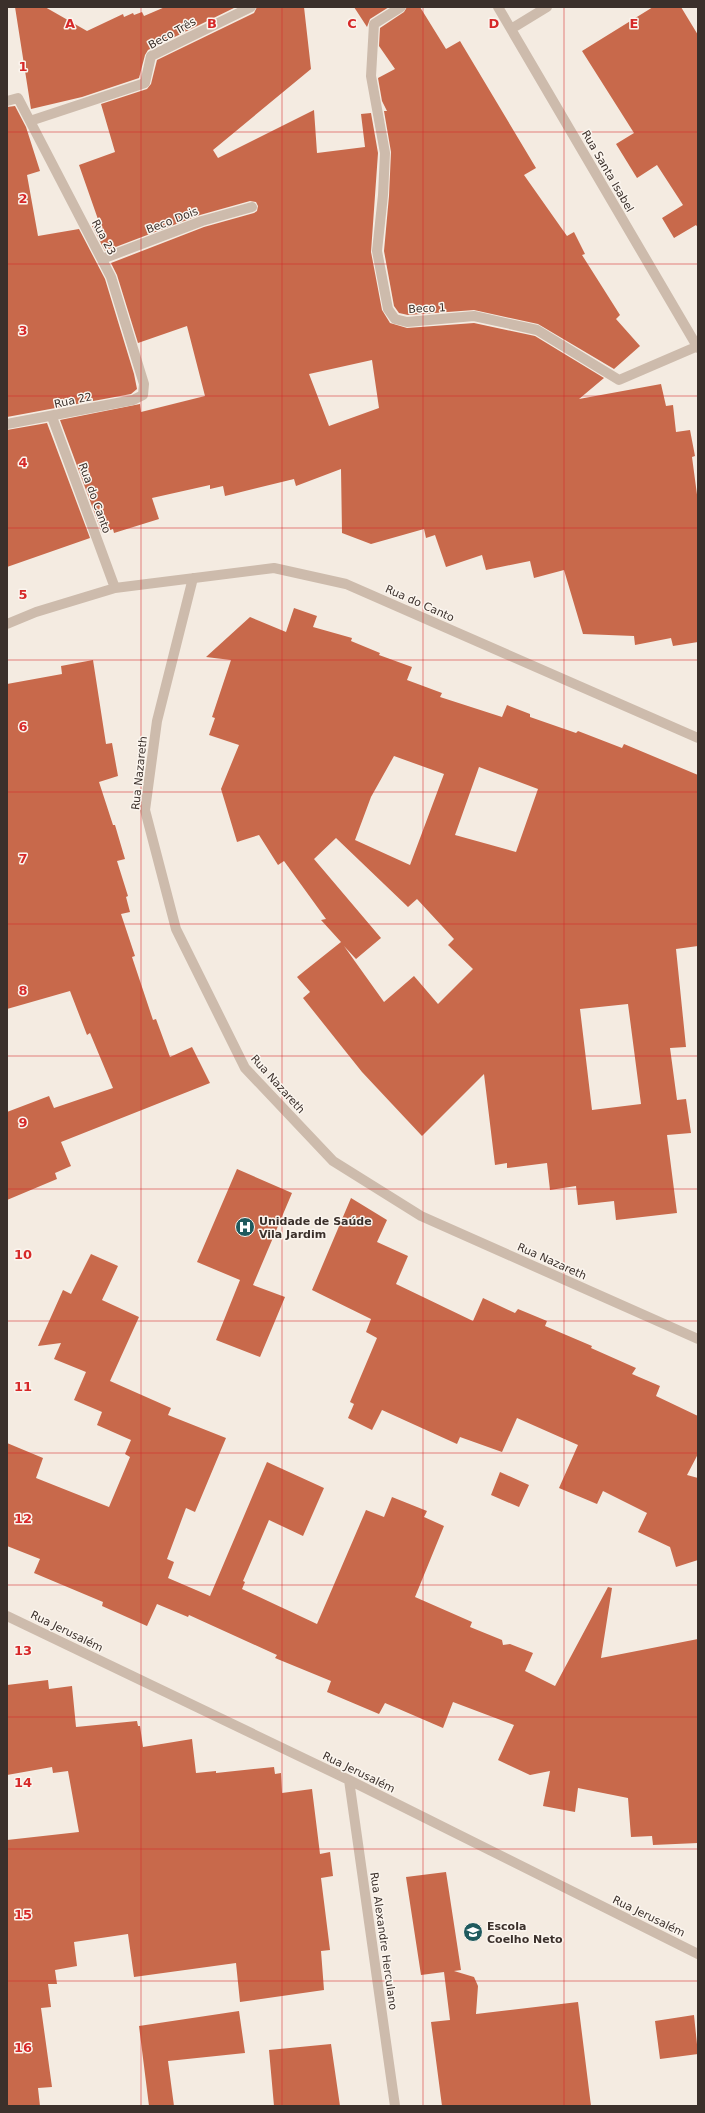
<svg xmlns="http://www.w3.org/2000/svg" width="705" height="2113" viewBox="0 0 705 2113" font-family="'DejaVu Sans',sans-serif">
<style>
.building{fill:#c8694b;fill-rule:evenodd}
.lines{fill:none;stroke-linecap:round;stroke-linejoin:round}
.minor{stroke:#cdbbac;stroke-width:10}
.grid{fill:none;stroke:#d62828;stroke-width:1;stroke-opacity:0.55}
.labels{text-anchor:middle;stroke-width:3;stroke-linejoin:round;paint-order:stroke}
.street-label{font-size:11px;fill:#3b302b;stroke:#fbf5ee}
.poi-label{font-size:11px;font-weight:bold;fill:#3b302b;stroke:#fbf5ee;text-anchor:start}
.grid-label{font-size:13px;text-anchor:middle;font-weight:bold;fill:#d62828;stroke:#fbf5ee;stroke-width:3;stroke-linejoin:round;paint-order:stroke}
</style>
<rect width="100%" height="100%" fill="#f4ebe1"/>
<path class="building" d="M15 7H45L87 31 123 14 124 17 133 13 134 15 142 12 144 16 165 7H236L148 50 145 55 139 78 82 97 31 109Z
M257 7H304L311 69 213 150 218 158 314 110 317 153 365 147 361 114 371 113 378 153 371 252 382 310 390 323 407 328 474 323 535 336 604 378 579 399 661 384 666 406 673 405 676 432 690 430 695 456 692 457 698 502V642L673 646 671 638 635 645 634 636 583 634 564 570 534 578 530 561 486 570 482 555 446 567 435 535 426 538 424 529 371 544 342 533 341 469 296 486 294 479 225 496 223 486 210 489V485L152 498 159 519 114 533 113 529 102 533 60 420 140 404 141 412 205 396 187 326 138 343 117 275 111 263 204 227 254 213 257 211 258 206 256 202 250 201 200 215 105 251 92 226 100 225 79 165 115 152 101 104 147 89 151 84 157 60 254 13ZM372 360 379 408 329 426 309 374Z
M354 7H389L370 19 367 27Z
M407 7H420L446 49 460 41 536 168 524 175 567 236 574 232 585 254 582 255 620 315 616 319 640 346 614 369 538 324 474 310 408 315 399 313 394 306 384 251 389 196 391 152 384 111H387L382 101 378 78 395 69 379 46 380 28 404 12Z
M653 7H681L698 35V228L696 225 674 238 662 218 683 205 657 165 637 178 616 144 634 133 582 51Z
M15 106 26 127 40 171 27 175 38 236 79 229 105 279 134 374 137 389 131 394 7 417V107Z
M47 423 90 538 7 567V430Z
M294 608 317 616 313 627 352 638 351 641 380 653 379 655 412 667 407 680 442 693 440 697 502 717 507 705 530 714V717L576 733 578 731 622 748 624 744 698 775V946L676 949 686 1047 670 1048 677 1100 686 1099 691 1133 667 1135 677 1213 616 1220 614 1201 578 1205 576 1186 550 1190 547 1163 507 1168V1163L495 1165 484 1074 422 1136 362 1072 303 998 310 992 297 977 341 942 321 920 326 919 284 861 278 865 259 835 237 842 221 789 239 745 209 735 215 718 212 717 231 660 206 657 250 617 286 632ZM394 756 444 774 410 865 355 840 371 797ZM479 767 538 789 516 852 455 835ZM336 838 408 907 417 899 454 939 448 945 473 969 438 1004 414 976 384 1002 344 946 356 959 381 938 314 859ZM628 1004 641 1104 592 1110 580 1009Z
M93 660 106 744 112 743 118 776 99 782 113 825H115L125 859 117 861 128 896 126 897 130 912 121 914 135 956 132 957 153 1020 156 1019 170 1057 192 1047 210 1083 61 1142 71 1166 55 1173 57 1179 7 1200V1112L49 1096 54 1108 113 1088 90 1033 87 1035 70 991 7 1009V684L62 674 61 666Z
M237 1169 292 1193 253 1285 285 1297 260 1357 216 1340 240 1280 197 1262Z
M351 1198 387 1220 377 1242 408 1256 396 1284 473 1321 483 1298 515 1313 518 1309 547 1321 545 1326 592 1346 591 1348 636 1368 632 1374 660 1386 656 1396 698 1416V1454L687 1475 698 1478V1560L676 1567 670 1547 638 1532 647 1513 603 1491 597 1504 559 1488 578 1445 517 1418 502 1452 460 1437 457 1444 382 1410 372 1430 348 1418 354 1404 350 1402 377 1338 366 1332 371 1319 312 1290Z
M91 1254 118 1266 102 1300 139 1317 110 1381 171 1408 168 1415 226 1438 195 1512 186 1508 167 1559 174 1562 168 1578 210 1596 267 1462 324 1488 303 1536 269 1520 243 1581 245 1582 242 1589 317 1624 366 1510 384 1517 392 1497 427 1511 424 1517 444 1526 415 1597 472 1622 470 1627 502 1640 503 1645 510 1644 533 1653 525 1671 555 1686 608 1587 612 1588 601 1658 698 1639V1843L653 1845 652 1836 631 1837 628 1798 578 1788 575 1812 543 1806 550 1771 530 1775 498 1760 514 1725 453 1702 443 1728 385 1703 379 1714 327 1692 331 1681 275 1658 277 1655 189 1615 188 1617 157 1604 147 1626 102 1606 103 1602 34 1573 40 1559 7 1546V1443L43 1458 36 1478 109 1507 130 1457 125 1454 131 1440 97 1425 102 1412 74 1400 86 1372 54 1359 61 1343 38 1346 63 1290 71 1294Z
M500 1472 529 1485 519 1507 491 1495Z
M48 1680 49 1689 72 1686 76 1727 137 1721 138 1726H140L143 1747 192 1739 196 1773 216 1771V1773L274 1767 275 1774 281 1773 282 1793 312 1789 320 1854 330 1852 333 1876 321 1878 330 1950 321 1951 324 1990 240 2002 236 1963 134 1977 128 1934 74 1942 77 1966 55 1970 57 1984H48L51 2007 41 2008 52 2087 38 2088 40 2106H7V1840L79 1832 68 1771 53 1773 52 1767 7 1775V1685Z
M446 1872 461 1970 454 1971 474 1977 478 1986 476 2014 578 2002 591 2106H442L431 2022 450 2020 444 1972 421 1975 406 1877Z
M239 2011 245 2053 168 2061 174 2106H149L139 2026Z
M694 2015 698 2054 660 2059 655 2021Z
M331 2044 340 2106H274L269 2050Z"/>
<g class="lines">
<path class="minor" d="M401 7 374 24 371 76 385 153 383 195 377 251 388 309 395 319 407 322 474 316 537 330 619 380 698 346
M498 7 698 348
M511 29 547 7
M7 101 18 98 111 277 144 384 143 395 133 400 7 424
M30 121 145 83 151 56 251 7
M102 259 202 221 252 207
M52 417 115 588
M193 578 157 721 145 810 176 929 245 1068 333 1161 421 1216 698 1339
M7 624 36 612 115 588 274 568 346 584 698 738
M7 1616 349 1780 698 1954
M349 1780 395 2106"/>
</g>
<path class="grid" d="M141 7V2106M282 7V2106M423 7V2106M564 7V2106M7 132H698M7 264H698M7 396H698M7 528H698M7 660H698M7 792H698M7 924H698M7 1056H698M7 1189H698M7 1321H698M7 1453H698M7 1585H698M7 1717H698M7 1849H698M7 1981H698"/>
<defs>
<symbol id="hospital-disc" viewBox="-11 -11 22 22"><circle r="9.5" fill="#1f5a5e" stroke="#fbf5ee"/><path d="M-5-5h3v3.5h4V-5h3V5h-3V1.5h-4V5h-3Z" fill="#fff"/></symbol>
<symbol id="school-disc" viewBox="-11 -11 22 22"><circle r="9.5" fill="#1f5a5e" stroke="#fbf5ee"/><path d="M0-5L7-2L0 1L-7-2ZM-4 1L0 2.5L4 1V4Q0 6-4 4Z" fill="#fff"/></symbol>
</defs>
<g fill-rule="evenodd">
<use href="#hospital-disc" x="234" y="1216" width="22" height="22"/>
<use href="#school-disc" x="462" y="1921" width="22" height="22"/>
</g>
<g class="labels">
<g class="street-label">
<text transform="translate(172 33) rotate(-29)" y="4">Beco Três</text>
<text transform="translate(608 171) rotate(60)" y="4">Rua Santa Isabel</text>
<text transform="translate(172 220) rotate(-21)" y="4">Beco Dois</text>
<text transform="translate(104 237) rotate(62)" y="4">Rua 23</text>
<text transform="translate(427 308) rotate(-3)" y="4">Beco 1</text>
<text transform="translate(73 400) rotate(-12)" y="4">Rua 22</text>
<text transform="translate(95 498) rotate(70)" y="4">Rua do Canto</text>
<text transform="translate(420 603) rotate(24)" y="4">Rua do Canto</text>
<text transform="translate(139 773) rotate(-84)" y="4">Rua Nazareth</text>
<text transform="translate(278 1084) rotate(48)" y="4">Rua Nazareth</text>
<text transform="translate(552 1261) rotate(24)" y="4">Rua Nazareth</text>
<text transform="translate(67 1631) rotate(26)" y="4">Rua Jerusalém</text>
<text transform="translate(359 1772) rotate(26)" y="4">Rua Jerusalém</text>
<text transform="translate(649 1916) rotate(26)" y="4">Rua Jerusalém</text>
<text transform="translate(384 1941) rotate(82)" y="4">Rua Alexandre Herculano</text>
</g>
<g class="poi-label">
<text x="259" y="1225">Unidade de Saúde<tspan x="259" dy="13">Vila Jardim</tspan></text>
<text x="487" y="1930">Escola<tspan x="487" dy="13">Coelho Neto</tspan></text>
</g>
</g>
<g class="grid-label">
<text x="70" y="28">A</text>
<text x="212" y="28">B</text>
<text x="352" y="28">C</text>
<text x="494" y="28">D</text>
<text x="634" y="28">E</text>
<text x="23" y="71">1</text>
<text x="23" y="203">2</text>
<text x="23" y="335">3</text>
<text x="23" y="467">4</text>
<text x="23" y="599">5</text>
<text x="23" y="731">6</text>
<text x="23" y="863">7</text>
<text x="23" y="995">8</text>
<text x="23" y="1127">9</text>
<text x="23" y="1259">10</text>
<text x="23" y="1391">11</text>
<text x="23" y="1523">12</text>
<text x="23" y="1655">13</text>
<text x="23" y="1787">14</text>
<text x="23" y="1919">15</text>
<text x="23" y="2052">16</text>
</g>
<rect width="705" height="2113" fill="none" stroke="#3b302b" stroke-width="16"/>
</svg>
